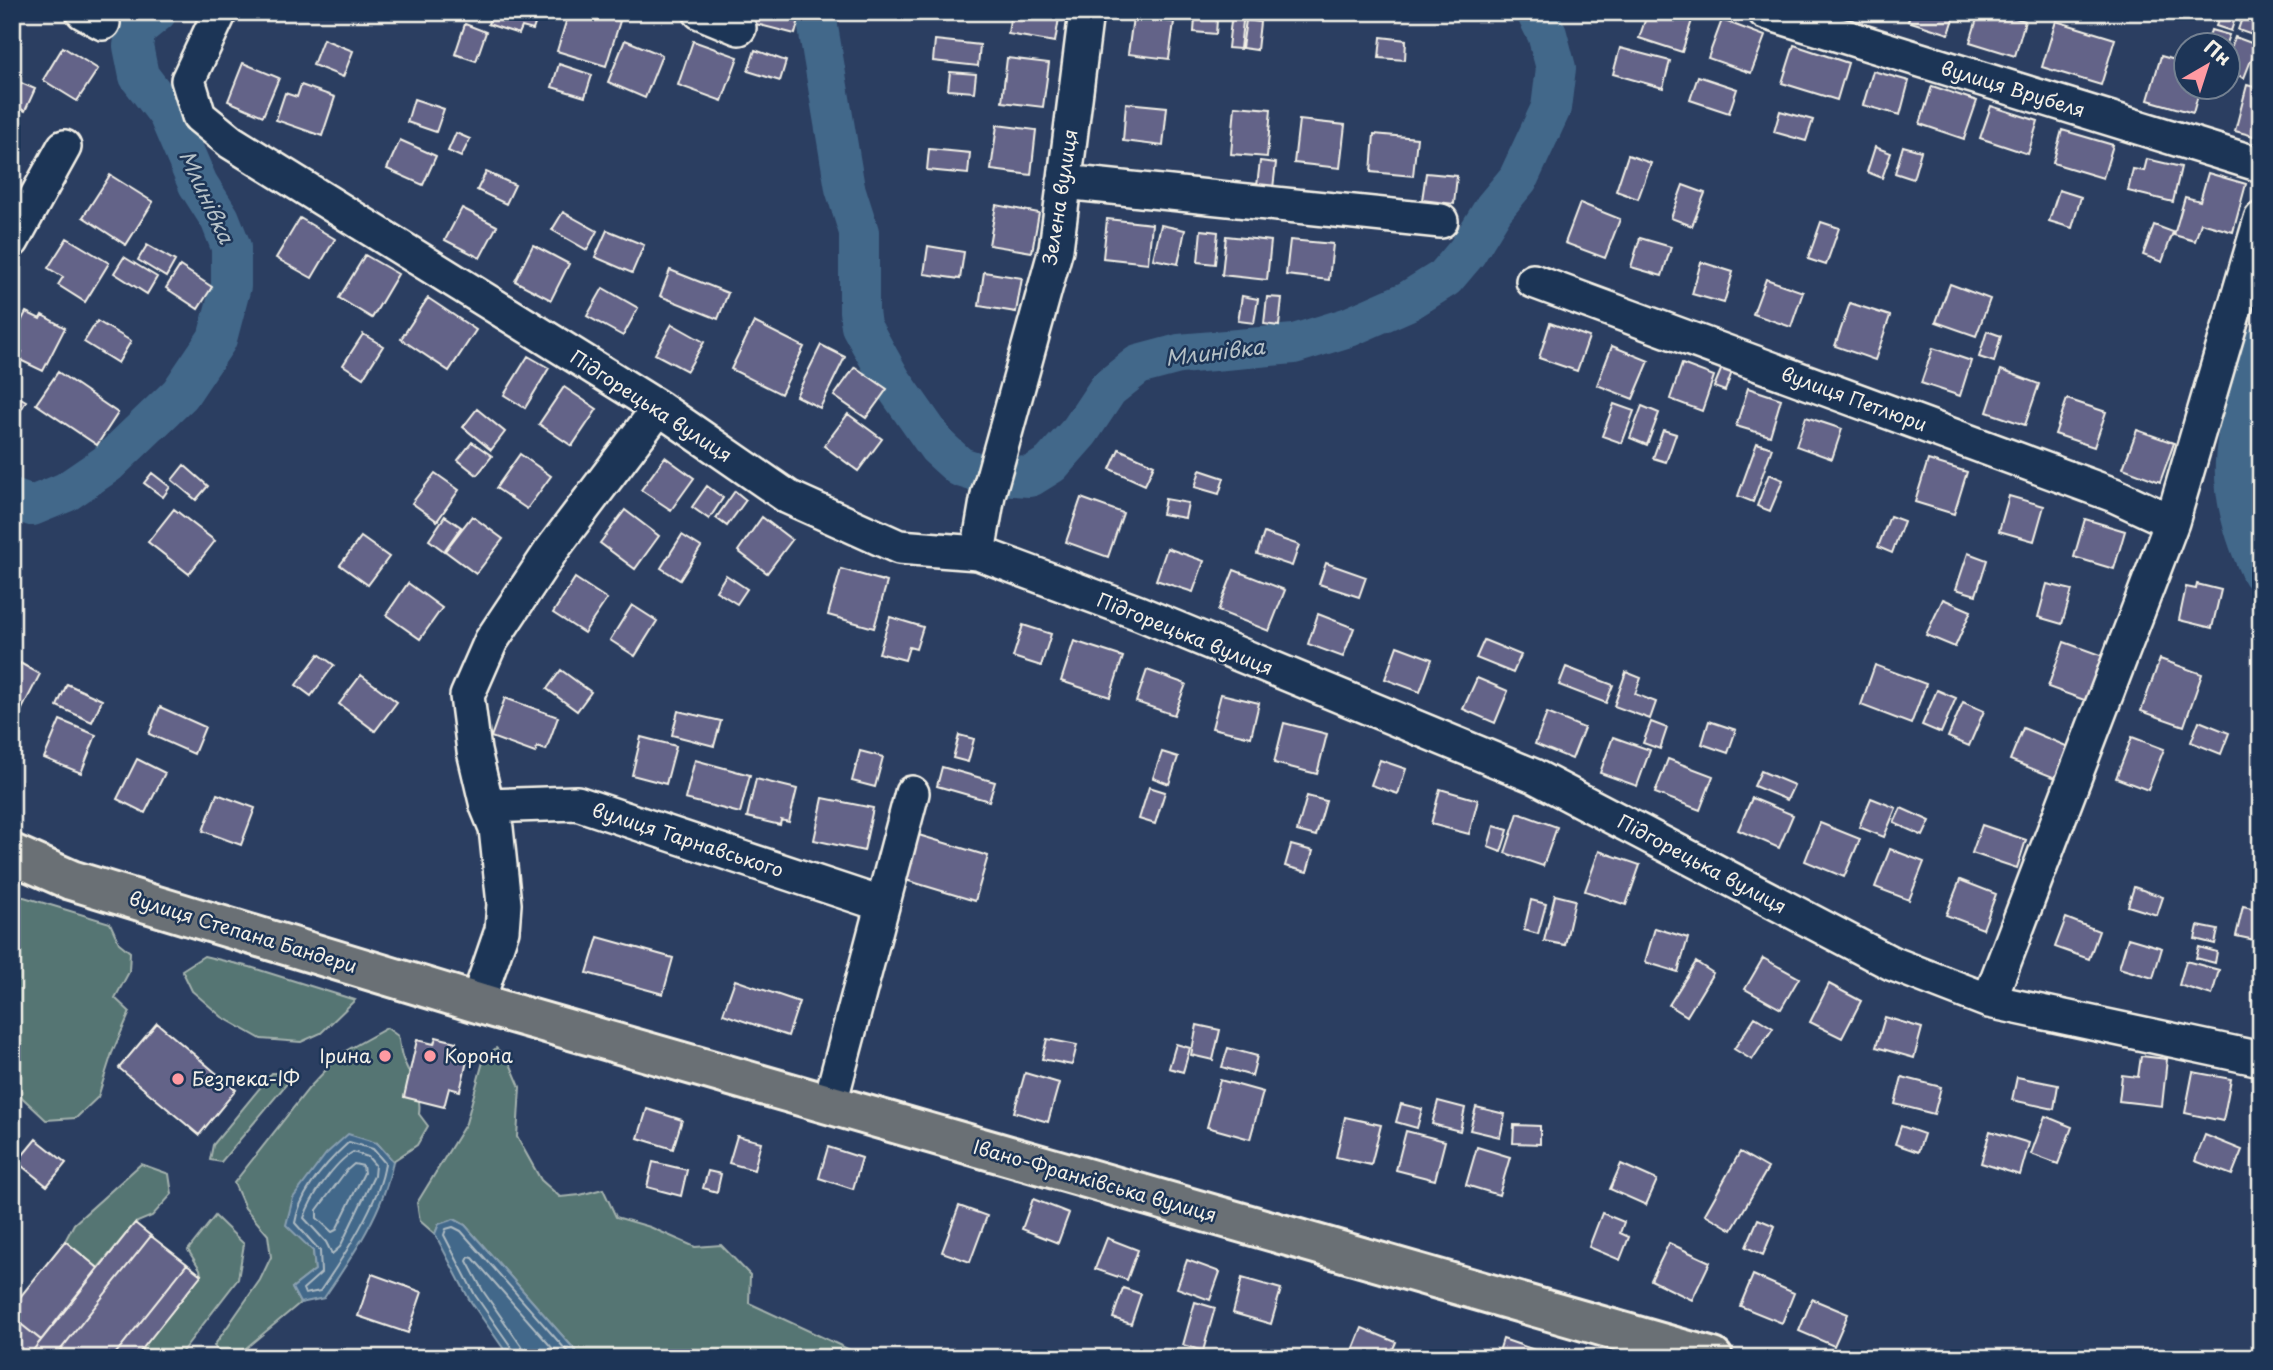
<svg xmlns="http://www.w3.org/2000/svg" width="2273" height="1370" viewBox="0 0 2273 1370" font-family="'Playpen Sans',sans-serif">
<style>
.green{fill:#557473;stroke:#a4b2ae;stroke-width:2}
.water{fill:#42688a;stroke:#899fb0;stroke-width:2}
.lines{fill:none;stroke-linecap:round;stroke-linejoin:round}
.shore{stroke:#adbac2;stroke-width:2}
.river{stroke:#42688a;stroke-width:40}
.building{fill:#636488;stroke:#f4f1e8;stroke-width:2}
.minor-casing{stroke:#f4f1e8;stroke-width:38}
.major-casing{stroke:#f4f1e8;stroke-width:44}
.minor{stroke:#1d3557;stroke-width:33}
.major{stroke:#6a7074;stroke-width:38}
.poi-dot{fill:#ff9aa2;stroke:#1d3557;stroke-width:2.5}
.labels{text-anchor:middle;stroke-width:5;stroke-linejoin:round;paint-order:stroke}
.street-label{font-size:19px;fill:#f4f1e8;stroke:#1d3557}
.poi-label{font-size:19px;fill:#f4f1e8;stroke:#1d3557;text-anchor:start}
.water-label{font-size:21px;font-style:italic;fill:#b6c1c7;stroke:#1d3557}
</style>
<rect width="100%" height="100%" fill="#2b3e61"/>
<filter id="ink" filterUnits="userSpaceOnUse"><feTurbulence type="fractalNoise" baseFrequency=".0143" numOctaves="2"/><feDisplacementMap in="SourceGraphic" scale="14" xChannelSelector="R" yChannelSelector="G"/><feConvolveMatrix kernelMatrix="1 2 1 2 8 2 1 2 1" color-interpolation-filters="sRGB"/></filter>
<g filter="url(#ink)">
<path class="green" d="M12 897H24L110 923 119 943 130 952 129 972 115 998 130 1012 112 1053 98 1097 76 1118 46 1120 12 1088Z
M204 956 250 967 355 1000 321 1033 301 1042 261 1039 222 1017 192 991 182 970Z
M387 1028 398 1036C400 1043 400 1052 403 1059 411 1078 422 1093 419 1114L428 1126 417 1145 393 1161 377 1143 313 1251 315 1270 292 1288 300 1303 234 1358H226L214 1346 260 1280 271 1257 268 1235 245 1208 234 1183 309 1088 342 1053Z
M496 1048 509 1061 520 1087 517 1137 541 1180 560 1197 580 1195 603 1189 616 1217 650 1227 695 1247 721 1245 750 1275 749 1303 867 1358H582L465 1225 454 1219 439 1224 435 1234 420 1221 417 1203 466 1123 484 1058Z
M272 1073 295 1074 221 1162 210 1160 213 1145Z
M141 1164 169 1174 172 1194 152 1216 135 1223 98 1268 65 1241 74 1224Z
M215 1216 244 1244 238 1279 177 1358H135L201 1275 200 1269 188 1250Z"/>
<path class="water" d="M348 1134 377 1143 393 1161C384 1211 352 1257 324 1298L300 1303 292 1288 315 1270 313 1251 286 1225 293 1198 326 1154Z
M454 1219 465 1225 582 1358H510L469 1299 435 1234 439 1224Z"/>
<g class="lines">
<path class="shore" d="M349 1142 373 1149 385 1163C381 1200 341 1261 320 1291L305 1294 303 1289 321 1273 320 1251 295 1223C300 1191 326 1163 349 1142Z
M353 1152 368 1157 375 1165 374 1176 340 1247 332 1254 326 1242 304 1218C310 1198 335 1162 353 1152Z
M354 1164 363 1166 364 1173 336 1230 332 1232 317 1218V1210L346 1171Z
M515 1358 514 1351 475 1295 444 1235 446 1229 453 1227 461 1231 573 1358
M524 1358 522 1347 483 1291 467 1261 469 1257 473 1258 561 1358"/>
<path class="river" d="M818 12V27L845 188 859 232V311L861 326 891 380 938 447 960 467 983 474 1030 477 1051 464 1080 431 1108 389 1138 365 1179 354 1294 344 1349 327 1408 301 1445 278 1467 252 1494 208 1518 179 1551 108 1556 68 1547 34 1536 12
M2261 345C2251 383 2237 422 2235 462 2233 498 2246 539 2261 572
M12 499 32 506 66 492 107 464 180 394 217 339 231 286V247L220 219 198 184 168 114 139 76 133 46 136 29 157 12"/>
</g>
<path class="building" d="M492 12H539L533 30 522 27 519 34 488 24Z
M569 12H592L620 21 606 66 557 51Z
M746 12H801L795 34 744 21Z
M1011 12H1060L1055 42 1008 34Z
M1232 12H1244L1240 49 1228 48Z
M1648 12 1694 14 1682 52 1639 38Z
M1911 12H1956L1949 34 1908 21Z
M1979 12H1996L2025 21 2015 56 1970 42Z
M2221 12H2237L2231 31 2216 26Z
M2244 12H2261L2255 36 2238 30Z
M1133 17 1174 22 1169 59 1128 54Z
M1195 18 1217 20 1216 34 1194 32Z
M1246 20 1260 22 1257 50 1242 48Z
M1722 20 1765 36 1751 73 1708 58Z
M2056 21 2115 39 2101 85 2042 67Z
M465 24 486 32 476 61 455 54Z
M2211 30 2229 35 2225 46H2206Z
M1381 37 1406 40 1405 60 1379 58Z
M2235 37 2257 45 2244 78 2228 71V56Z
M323 39 353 51 343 77 313 65Z
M625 40 662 55 645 98 608 82Z
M935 40 980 45 978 66 933 61Z
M693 41 738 57 722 101 678 85Z
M1794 45 1848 63 1837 100 1782 83Z
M63 47 98 69 77 101 43 80Z
M1620 48 1670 61 1663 88 1613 74Z
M755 50 786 61 780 81 748 71Z
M2161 56 2186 63V88H2200L2193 113 2148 100Z
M1007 58 1049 63 1043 107 1002 102Z
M243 63 279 78 263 116 228 101Z
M559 64 592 75 585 97 552 87Z
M1873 71 1909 81 1900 115 1863 105Z
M950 72 976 74 974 92 948 90Z
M1698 76 1737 89 1729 113 1690 100Z
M12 79 35 89 25 111 12 105Z
M301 85 335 97 322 136 276 120 285 93 297 97Z
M2247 85 2261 89V138L2235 131Z
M1932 86 1977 101 1964 139 1920 124Z
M414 99 444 109 436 132 407 122Z
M1126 103 1167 107 1163 146 1123 141Z
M1235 106 1271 109 1267 157 1231 154Z
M1991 106 2038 121 2028 154 1980 138Z
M1780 111 1813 120 1806 141 1774 132Z
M1299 120 1345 125 1340 168 1294 163Z
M997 125 1036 130 1031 175 991 170Z
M2062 130 2113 145 2103 178 2053 163Z
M456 133 470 139 461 157 448 151Z
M1374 134 1417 138 1413 176 1371 172Z
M400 140 436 156 423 185 387 169Z
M1903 146 1921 151 1913 179 1895 173Z
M1875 147 1891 153 1882 178 1867 172Z
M929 149 970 153 968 174 927 170Z
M1628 155 1651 163 1638 199 1616 191Z
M2147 159 2181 167 2173 202 2128 191 2133 169 2144 171Z
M1260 161 1276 163 1273 188 1257 186Z
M486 172 515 185 506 204 477 190Z
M1426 173 1457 176 1454 204 1422 200Z
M2208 173 2246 184 2233 232 2201 223 2195 241 2174 235 2185 197 2200 201Z
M110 175 153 202 126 245 83 217Z
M1683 185 1705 193 1692 226 1671 218Z
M2059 190 2081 197 2072 228 2049 221Z
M1580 203 1620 219 1605 258 1565 243Z
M996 205 1039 213 1032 252 989 245Z
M462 208 497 226 480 258 445 240Z
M563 212 597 231 587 250 552 230Z
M300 218 335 239 312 278 276 258Z
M1107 219 1152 224 1148 263 1103 258Z
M1821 222 1839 228 1826 265 1808 259Z
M1161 225 1185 230 1178 264 1153 259Z
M2154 225 2173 232 2162 262 2143 255Z
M607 230 644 245 632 273 595 257Z
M1201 230 1218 232 1215 264 1198 262Z
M1226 236 1271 241 1267 280 1222 275Z
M67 238 109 263 85 302 58 285 63 277 48 268Z
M1640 238 1671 247 1662 276 1631 267Z
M1290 240 1333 244 1329 280 1286 275Z
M147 245 175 261 166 277 138 260Z
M533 245 569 264 551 300 515 281Z
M928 246 964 252 960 279 924 274Z
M365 255 398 274 372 318 339 298Z
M124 257 157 277 147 294 114 273Z
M1701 262 1733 272 1724 303 1692 294Z
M180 266 212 287 198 309 166 288Z
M670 270 728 293 718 319 660 296Z
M984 272 1022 278 1016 312 979 306Z
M1766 279 1803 292 1791 327 1753 314Z
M1950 284 1990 299 1976 336 1936 322Z
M603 288 638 308 623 336 587 316Z
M1242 296 1258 299 1254 323 1238 321Z
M1267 297 1282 298 1279 326 1264 324Z
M428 298 476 330 449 371 401 339Z
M1850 303 1890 316 1875 360 1835 346Z
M26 312 40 319 42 315 65 328 43 371 18 359 22 352 12 347V339Z
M97 321 131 341 118 363 84 342Z
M754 322 804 347 781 394 731 369Z
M1550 323 1589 337 1577 371 1539 358Z
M672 324 704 342 687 371 655 354Z
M1987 331 2001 336 1994 362 1979 357Z
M363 334 383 346 363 378 343 365Z
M821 345 845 357 820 408 796 396Z
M1612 346 1649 361 1633 399 1597 385Z
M1933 348 1971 361 1960 396 1921 383Z
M528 356 549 368 525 408 504 395Z
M1682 364 1714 376 1702 411 1670 399Z
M1723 365 1733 369 1725 391 1714 387Z
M855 367 887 389 866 418 834 396Z
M2001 370 2039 384 2025 425 1987 412Z
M58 372 118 413 97 445 36 404Z
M564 387 597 409 572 446 539 424Z
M1748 388 1781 399 1770 436 1736 426Z
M12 393 26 401 12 425Z
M2067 399 2106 412 2094 447 2055 434Z
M1614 404 1634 411 1622 443 1602 436Z
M1642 406 1659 413 1647 445 1630 438Z
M477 409 505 432 491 450 463 427Z
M848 414 882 439 858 471 824 446Z
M1806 417 1842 429 1832 459 1796 446Z
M1663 430 1676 434 1666 462 1653 458Z
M2137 430 2174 443 2160 482 2123 468Z
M472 442 492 456 477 475 458 460Z
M1757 443 1772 448 1753 502 1738 496Z
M1119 449 1154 465 1145 485 1110 469Z
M520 454 551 476 527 509 496 488Z
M665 457 694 478 671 510 641 490Z
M1928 460 1967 472 1954 514 1915 502Z
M184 465 208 486 196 500 172 480Z
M1200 470 1224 478 1219 494 1195 487Z
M152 473 170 487 163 497 144 483Z
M435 473 459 490 437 521 412 503Z
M1769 474 1783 480 1770 511 1757 506Z
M707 486 723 498 709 519 692 507Z
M735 491 746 500 727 526 716 518Z
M2009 496 2044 506 2034 541 1999 531Z
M1081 498 1123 513 1108 557 1066 542Z
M1165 499 1188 503 1185 518 1162 514Z
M174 509 215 541 189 574 148 542Z
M625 510 659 536 635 569 600 543Z
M445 516 461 527 444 551 429 540Z
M472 516 503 539 476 574 445 551Z
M1890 516 1904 521 1892 553 1878 547Z
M762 517 792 540 767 573 738 551Z
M2085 519 2125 531 2114 569 2074 557Z
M1264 533 1299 545 1292 566 1257 554Z
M682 535 701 547 680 580 661 568Z
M361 537 389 557 368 585 340 565Z
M1167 548 1204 561 1193 592 1156 580Z
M1968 553 1987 560 1976 595 1956 589Z
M1326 563 1366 577 1359 597 1319 584Z
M841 569 887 582 874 628 828 615Z
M1234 570 1285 590 1269 631 1218 611Z
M726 575 747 589 737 604 716 591Z
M575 578 607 599 584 633 553 613Z
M408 583 442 608 420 639 386 615Z
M2047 584 2072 590 2062 624 2038 617Z
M2197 584 2221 590 2212 628 2179 620 2186 587 2196 589Z
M1943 599 1971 611 1955 647 1926 635Z
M632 605 657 621 635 656 610 640Z
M1318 614 1354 628 1343 657 1308 644Z
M890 617 923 627 916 649 909 647 905 660 879 653Z
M1023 625 1051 634 1041 666 1013 657Z
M1484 640 1521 655 1513 673 1476 658Z
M1074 641 1123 657 1110 697 1061 681Z
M2064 642 2103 656 2087 701 2048 687Z
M1397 646 1432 659 1420 692 1385 679Z
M319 654 334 665 311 696 296 685Z
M2160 659 2202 674 2184 726 2141 711Z
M20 663 40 674 19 715 12 712V678Z
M1875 665 1926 684 1911 724 1861 705Z
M1566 667 1613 685 1606 703 1559 685Z
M561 670 591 692 577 711 547 689Z
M1147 670 1186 684 1174 715 1136 702Z
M1626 672 1641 678 1635 694 1656 702 1650 719 1614 706Z
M361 675 397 702 375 731 339 704Z
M1477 678 1508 691 1495 723 1463 709Z
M67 684 102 700 92 722 57 706Z
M1937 690 1956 698 1941 733 1922 725Z
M1221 694 1259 703 1251 737 1212 728Z
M505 698 558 717 546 750 537 747 535 753 491 737Z
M1963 702 1984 711 1969 746 1948 737Z
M160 707 205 727 194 754 149 734Z
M678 711 721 721 714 746 672 735Z
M1547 713 1584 728 1572 759 1535 744Z
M60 720 96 735 81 773 44 758Z
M1709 721 1736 730 1728 753 1702 744Z
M2199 721 2229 733 2221 754 2191 742Z
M1651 722 1667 728 1660 749 1643 743Z
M1284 723 1327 734 1317 774 1274 763Z
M2023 728 2071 748 2058 779 2010 760Z
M959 735 974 739 968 762 953 758Z
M641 737 676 746 666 784 632 775Z
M1613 737 1650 750 1637 786 1600 773Z
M2132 737 2164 749 2148 790 2116 778Z
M860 751 883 757 875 787 852 781Z
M1162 752 1178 757 1169 784 1153 778Z
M137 759 165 773 145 813 117 799Z
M1668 759 1713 776 1700 810 1655 793Z
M695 760 750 775 740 813 685 799Z
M1380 760 1406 769 1398 794 1371 785Z
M942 767 995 782 989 801 937 786Z
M1761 771 1794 785 1787 800 1754 786Z
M756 779 797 789 789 822 781 820 780 825 747 817Z
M1149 787 1165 792 1155 824 1139 819Z
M1440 789 1478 800 1469 834 1431 824Z
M217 794 255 808 241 845 203 831Z
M1307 796 1326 801 1316 836 1297 831Z
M823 798 873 808 864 851 814 840Z
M1752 798 1793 815 1779 848 1738 830Z
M1871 798 1896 808 1884 837 1859 827Z
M1901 808 1930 821 1923 836 1894 823Z
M1518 813 1557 827 1543 866 1505 853Z
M1820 823 1860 839 1844 877 1805 861Z
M1982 825 2026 840 2017 868 1972 853Z
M1494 826 1508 830 1501 852 1488 847Z
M912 833 988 856 975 901 899 878Z
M1291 845 1313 851 1307 872 1285 866Z
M1890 849 1924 862 1909 900 1875 887Z
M1599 851 1640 865 1626 905 1585 891Z
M1960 880 1996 894 1983 929 1946 915Z
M2134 887 2163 897 2157 915 2128 906Z
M1555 895 1575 900 1565 945 1544 941Z
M1531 900 1546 904 1538 934 1524 930Z
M2243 906 2261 910 2255 940 2236 936Z
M2066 918 2099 931 2089 959 2055 947Z
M2198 926 2218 930 2215 944 2195 939Z
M1655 928 1688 938 1678 972 1645 962Z
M598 937 673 958 663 994 587 973Z
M2128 938 2162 948 2153 978 2119 968Z
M2199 947 2217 952 2215 963 2196 958Z
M1763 958 1799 978 1781 1009 1745 989Z
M2186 961 2219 970 2212 995 2179 985Z
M1696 962 1713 973 1687 1016 1669 1005Z
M735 980 799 1002 788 1036 723 1014Z
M1829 984 1861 1001 1842 1038 1810 1022Z
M1755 1017 1773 1028 1752 1060 1734 1049Z
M1885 1017 1922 1028 1914 1058 1876 1047Z
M157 1023 236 1090 199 1135 119 1068Z
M1197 1025 1220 1030 1213 1060 1191 1055Z
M436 1037 456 1042 453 1058 467 1061 460 1091 449 1088 444 1107 404 1097 417 1040 434 1044Z
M1047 1039 1077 1045 1072 1065 1042 1059Z
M1176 1044 1190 1048 1183 1072 1169 1068Z
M1228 1048 1257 1056 1252 1076 1222 1067Z
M2141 1056 2167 1059 2162 1106 2119 1101 2122 1075 2138 1077Z
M2193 1072 2231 1079 2223 1121 2185 1113Z
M1025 1073 1059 1083 1048 1122 1014 1112Z
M1902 1077 1941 1087 1934 1114 1895 1104Z
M2017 1077 2058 1085 2054 1109 2012 1100Z
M1220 1080 1263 1092 1250 1139 1207 1127Z
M1438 1101 1465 1108 1460 1131 1432 1124Z
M1401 1104 1422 1109 1417 1128 1396 1122Z
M1476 1107 1505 1114 1500 1137 1470 1130Z
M647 1109 682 1120 673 1149 638 1138Z
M2045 1116 2072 1127 2058 1164 2031 1154Z
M1345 1117 1381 1125 1371 1165 1336 1157Z
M1514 1125 1540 1126V1144L1513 1143Z
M1901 1126 1924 1134 1918 1152 1895 1144Z
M1406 1131 1445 1141 1435 1180 1396 1170Z
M1990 1131 2029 1143 2020 1175 1981 1163Z
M2205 1135 2242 1150 2232 1175 2195 1161Z
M737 1136 761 1142 754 1170 729 1163Z
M36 1139 66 1163 47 1186 17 1162Z
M828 1147 862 1158 853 1189 819 1178Z
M1477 1147 1510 1157 1499 1195 1466 1185Z
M1740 1152 1768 1168 1732 1230 1705 1214Z
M653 1162 687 1170 681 1196 647 1187Z
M1621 1164 1657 1180 1646 1205 1610 1189Z
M708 1171 721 1174 717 1192 703 1188Z
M1033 1199 1069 1213 1058 1243 1022 1229Z
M959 1206 987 1216 970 1262 942 1252Z
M1602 1213 1624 1222 1620 1233 1629 1237 1620 1260 1589 1247Z
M1758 1219 1775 1226 1763 1255 1746 1247Z
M135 1223 151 1236 54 1358H27Z
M151 1236 187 1264 112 1358H54Z
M1107 1238 1138 1250 1127 1280 1095 1269Z
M65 1241 98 1268 41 1340 12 1317V1307Z
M1669 1243 1710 1262 1692 1300 1651 1280Z
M1187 1260 1220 1272 1210 1300 1177 1288Z
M187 1264 201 1275 135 1358H112Z
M372 1274 422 1292 408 1333 358 1316Z
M1753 1275 1794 1293 1782 1323 1740 1306Z
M1242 1278 1281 1289 1271 1324 1233 1313Z
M1123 1288 1141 1294 1131 1324 1113 1318Z
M1812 1299 1848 1314 1834 1346 1799 1331Z
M1195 1302 1215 1308 1203 1351 1183 1345Z
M17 1321 41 1340 27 1358H12V1327Z
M1362 1328 1396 1342 1389 1358H1350Z
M1503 1339 1538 1351 1535 1358H1497Z"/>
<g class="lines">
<defs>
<path id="minor" d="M83 12 103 23
M220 12 188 80 199 116 231 142 659 408 788 497 899 547 978 553 1139 613 1534 776 1891 963 1989 1001 2261 1059
M700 12 739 28
M1765 12 2261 165
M1064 182 1441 221
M12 241 64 147
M1533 281 2114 495 2172 522
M978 553 988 495 1056 249 1086 12
M487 806 577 803 881 904
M1989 1001 2172 522 2261 219
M477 1003 502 930 504 904 496 828 487 806 474 751 467 696 491 641 551 551 659 408
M830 1103 912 793"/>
<path id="major" d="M12 854 71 880 494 1008 1713 1358"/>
</defs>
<use href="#minor" class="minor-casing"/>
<use href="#major" class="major-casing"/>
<use href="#minor" class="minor"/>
<use href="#major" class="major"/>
</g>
</g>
<g class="poi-dot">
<circle cx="385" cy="1056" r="7"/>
<circle cx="430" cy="1056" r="7"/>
<circle cx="178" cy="1079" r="7"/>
</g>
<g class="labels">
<g class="street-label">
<text transform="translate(2013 89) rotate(17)" y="7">вулиця Врубеля</text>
<text transform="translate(1060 197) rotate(-81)" y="7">Зелена вулиця</text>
<text transform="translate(1854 399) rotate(20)" y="7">вулиця Петлюри</text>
<text transform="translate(651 406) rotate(33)" y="7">Підгорецька вулиця</text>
<text transform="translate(1185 634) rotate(22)" y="7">Підгорецька вулиця</text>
<text transform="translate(688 840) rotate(18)" y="7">вулиця Тарнавського</text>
<text transform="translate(1702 864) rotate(28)" y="7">Підгорецька вулиця</text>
<text transform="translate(243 932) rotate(17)" y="7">вулиця Степана Бандери</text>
<text transform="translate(1095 1181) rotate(16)" y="7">Івано-Франківська вулиця</text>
</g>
<g class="poi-label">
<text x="371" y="1063" text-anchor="end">Ірина</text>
<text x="444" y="1063">Корона</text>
<text x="192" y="1086">Безпека-ІФ</text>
</g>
<g class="water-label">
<text transform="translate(206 197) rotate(65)" y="7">Млинівка</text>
<text transform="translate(1215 353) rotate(-7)" y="7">Млинівка</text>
</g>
</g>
<rect width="2273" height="1370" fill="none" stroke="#1d3557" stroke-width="42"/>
<rect x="21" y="21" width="2231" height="1328" fill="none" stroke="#f4f1e8" stroke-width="2.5" filter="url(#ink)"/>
<g transform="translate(2207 66) rotate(39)"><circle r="33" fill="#1d3557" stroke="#738091" stroke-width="2"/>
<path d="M0-5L12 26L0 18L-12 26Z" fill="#ff9aa2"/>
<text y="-10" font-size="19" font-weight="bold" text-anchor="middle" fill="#f4f1e8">Пн</text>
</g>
</svg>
